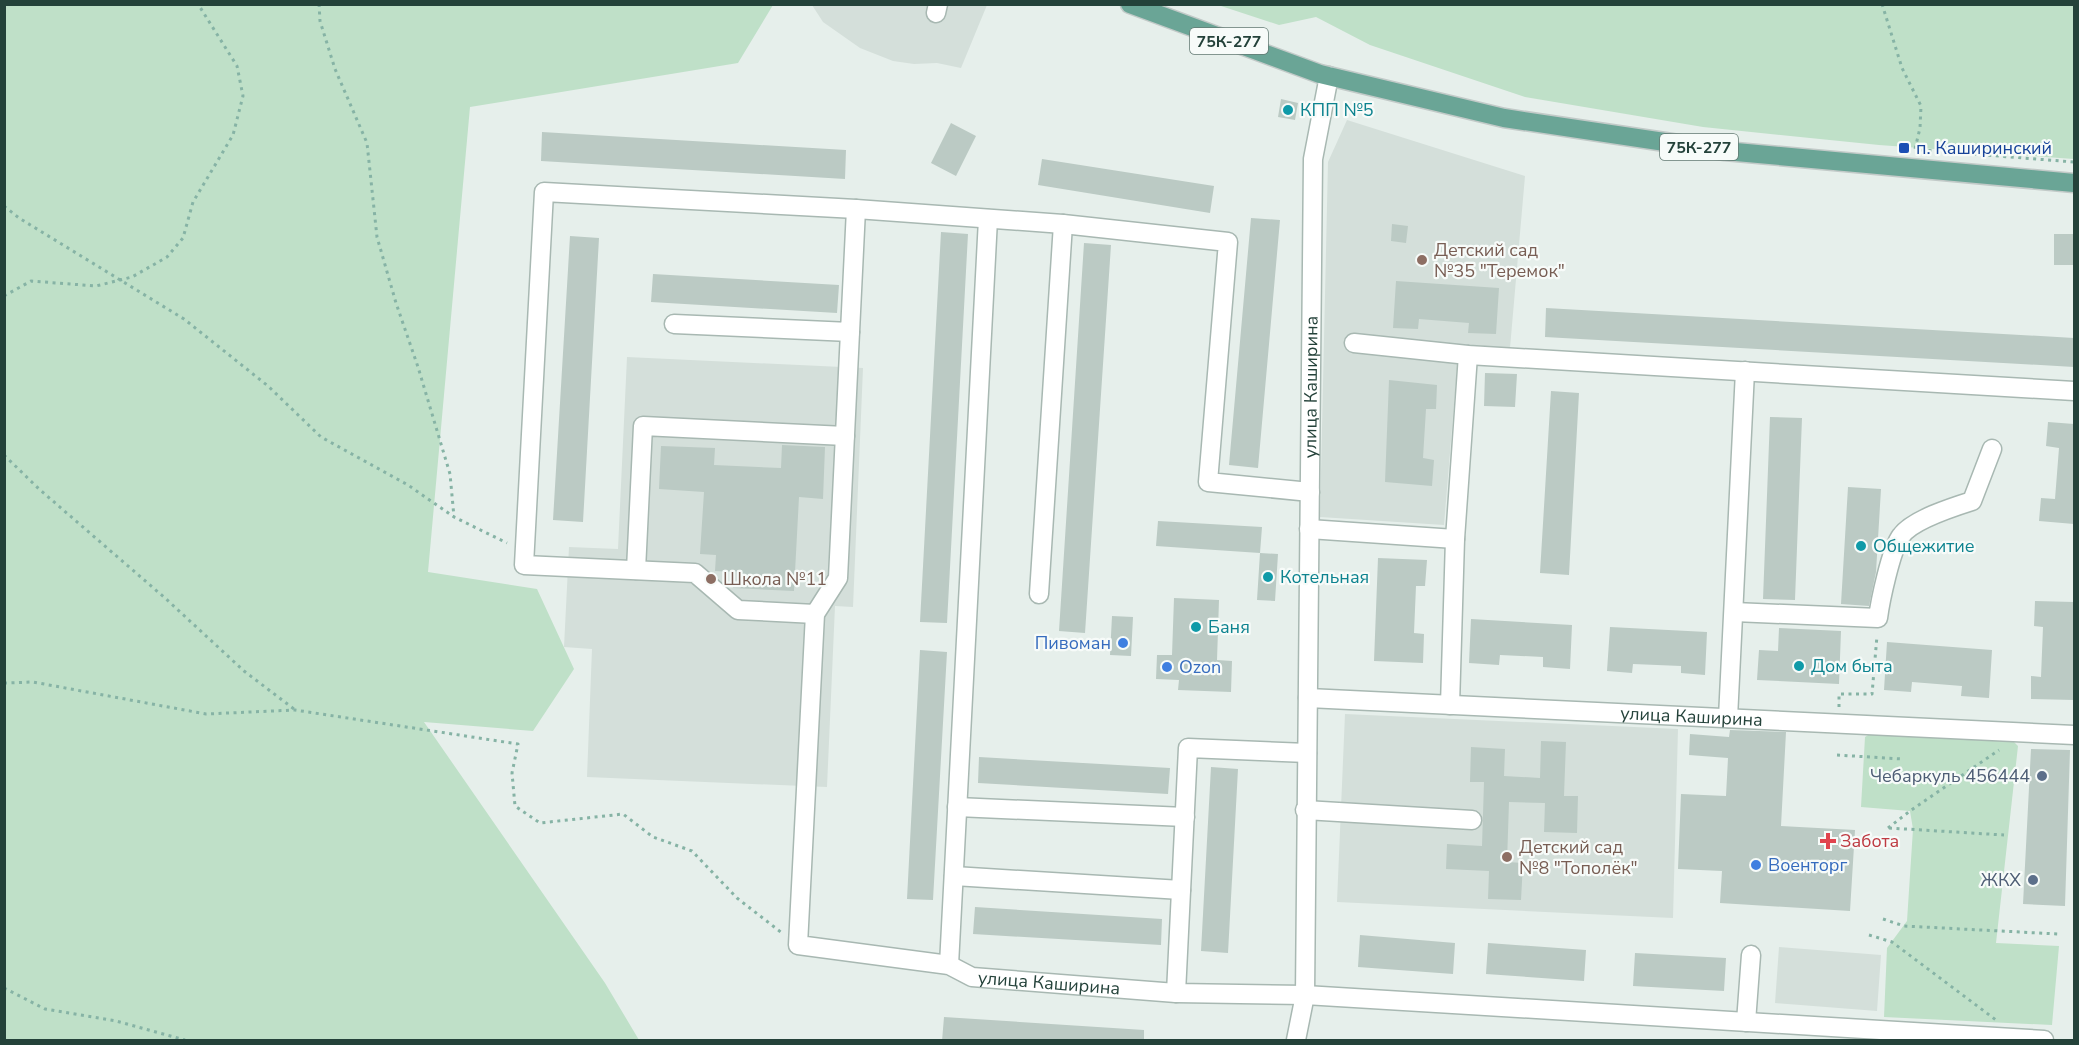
<svg xmlns="http://www.w3.org/2000/svg" width="2079" height="1045" viewBox="0 0 2079 1045" font-family="'Nunito Sans',sans-serif">
<style>
.built{fill:#d4dfda}
.green{fill:#bfe0c8}
.building{fill:#bbcac4}
.lines{fill:none;stroke-linecap:round;stroke-linejoin:round}
.minor-casing{stroke:#a8b8b2;stroke-width:21}
.major-casing{stroke:#c2cac8;stroke-width:21}
.path{stroke:#86b3a5;stroke-width:3;stroke-dasharray:3 4.5;stroke-linecap:butt}
.minor{stroke:#fff;stroke-width:18}
.major{stroke:#6aa596;stroke-width:18}
.culture-dot{fill:#0f9aa8;stroke:#f7fbf9;stroke-width:2}
.transit-dot{fill:#1a4fb4;stroke:#f7fbf9;stroke-width:2}
.education-dot{fill:#8d6e63;stroke:#f7fbf9;stroke-width:2}
.shop-dot{fill:#3f7fe0;stroke:#f7fbf9;stroke-width:2}
.service-dot{fill:#5c6f8a;stroke:#f7fbf9;stroke-width:2}
.health-dot{fill:#e0444e;stroke:#f7fbf9;stroke-width:2}
.labels{text-anchor:middle;stroke-width:4.5;stroke-linejoin:round;paint-order:stroke}
.shield{fill:#f7fbf9;stroke:#637a73;stroke-width:1.5}
.shield-label{font-size:16px;font-weight:bold;fill:#24423a}
.culture-label{font-size:18px;fill:#0d838f;stroke:#f7fbf9;text-anchor:start}
.transit-label{font-size:18px;fill:#164399;stroke:#f7fbf9;text-anchor:start}
.education-label{font-size:18px;fill:#785e54;stroke:#f7fbf9;text-anchor:start}
.street-label{font-size:18px;fill:#24423a;stroke:#f7fbf9}
.shop-label{font-size:18px;fill:#366cbe;stroke:#f7fbf9;text-anchor:start}
.service-label{font-size:18px;fill:#4e5e75;stroke:#f7fbf9;text-anchor:end}
.health-label{font-size:18px;fill:#be3a42;stroke:#f7fbf9;text-anchor:start}
</style>
<rect width="100%" height="100%" fill="#e6efeb"/>
<path class="built" d="M812 5H987L961 68 937 63 914 64 893 61 860 48 823 22Z
M1347 120 1525 176 1510 348 1459 344 1444 525 1320 517 1328 162Z
M627 357 863 368 853 607 835 606 827 787 587 777 592 649 564 647 569 547 618 549Z
M1345 714 1678 729 1673 918 1337 902Z
M1779 947 1881 955 1877 1011 1775 1003Z"/>
<path class="green" d="M5 4 773 5 738 63 470 107 428 572 537 589 574 669 533 731 424 722 605 983 639 1040H5Z
M1218 5H2074V159L1879 145 1703 127 1525 97 1370 45 1316 17 1279 25Z
M1876 730 2008 736 2018 746 1996 943 2059 946 2052 1025 1884 1017 1887 948 1907 921 1913 829 1910 811 1861 807 1865 737Z"/>
<path class="building" d="M1281 99 1298 103 1295 120 1278 117Z
M951 123 976 136 956 176 931 163Z
M542 132 846 150 845 179 541 161Z
M1042 159 1214 186 1210 213 1038 185Z
M1251 218 1280 220 1258 468 1229 465Z
M1392 224 1408 226 1406 243 1391 241Z
M941 232 968 234 947 623 920 622Z
M2054 234H2074V265H2054Z
M570 236 599 238 583 522 553 520Z
M1084 243 1111 245 1085 633 1059 631Z
M653 274 839 285 837 313 651 302Z
M1396 281 1499 288 1496 334 1468 333 1469 323 1419 319 1418 329 1393 328Z
M1546 308 2074 338V367L1545 337Z
M1485 373 1517 374 1515 407 1484 406Z
M1389 380 1437 385 1436 409H1426L1423 458 1434 460 1432 486 1385 482Z
M1551 391 1579 393 1569 575 1540 573Z
M1770 417 1802 418 1795 600 1763 599Z
M2048 422 2074 424V524L2039 521 2041 498 2055 499 2059 448 2046 446Z
M782 445 825 447 823 499 799 497 794 591 733 588 734 572 715 571 716 555 700 554 704 492 659 489 661 446 715 448 714 465 781 468Z
M1848 487 1881 489 1876 572 1869 606 1841 604Z
M1158 521 1262 527 1260 553 1156 546Z
M1260 553 1278 554 1275 601 1257 600Z
M1378 558 1427 560 1425 586H1416L1414 633 1424 634 1423 663 1374 661Z
M1174 598 1219 600 1217 660 1232 661 1231 692 1178 690 1179 680 1156 679 1157 655H1172Z
M2035 601 2074 602V700L2031 699V676L2041 677 2043 627 2034 626Z
M1112 616 1133 617 1131 656 1110 655Z
M1471 619 1572 625 1570 669 1543 667V657L1500 655 1499 665 1469 663Z
M1610 627 1707 632 1705 675 1681 673V666L1633 664 1632 673 1607 671Z
M1779 628 1841 631 1839 684 1757 680 1759 650 1778 651Z
M1887 642 1992 650 1989 698 1961 696 1962 686 1912 682 1911 692 1884 690Z
M920 650 947 652 933 900 907 899Z
M1730 730 1786 732 1781 826 1855 830 1850 911 1720 903 1722 871 1678 869 1681 794 1726 796 1728 758 1689 755 1690 734 1729 737Z
M1541 741 1566 742 1564 796H1578L1577 833 1544 832 1545 803 1509 802 1507 862 1523 863 1521 900 1488 899 1489 871 1446 869 1447 844 1482 846 1484 782H1470L1471 747 1505 749 1504 776 1540 778Z
M2031 749 2070 750 2065 906 2023 904Z
M979 757 1170 768 1168 794 978 783Z
M1211 767 1238 769 1228 953 1201 951Z
M975 907 1162 919 1161 945 973 934Z
M1360 935 1455 943 1453 974 1358 967Z
M1488 943 1586 950 1584 981 1486 974Z
M1635 953 1726 958 1724 991 1633 986Z
M944 1017 1144 1030V1041H942Z"/>
<g class="lines">
<defs>
<g id="minor">
<path d="M936 13 938 4"/>
<path d="M674 324 850 332 856 209"/>
<path id="s1" d="M850 332 838 578 815 614 798 945 949 965 972 977 1176 993 1305 995 2044 1040"/>
<path d="M1354 343 1468 355 2074 391"/>
<path d="M1309 529 1455 539"/>
<path d="M636 570 643 426 845 436"/>
<path d="M1039 594 1063 224"/>
<path d="M1734 612 1878 618C1880 602 1891 549 1901 536 1912 520 1953 507 1972 501L1992 449"/>
<path d="M815 614 738 610 695 573 524 565 544 192 856 209 1063 224 1228 242 1208 482 1310 492"/>
<path id="s2" d="M1308 698 2074 735"/>
<path d="M1450 705 1455 539 1468 355"/>
<path d="M1728 718 1745 371"/>
<path d="M957 807 1185 817"/>
<path d="M1305 810 1472 820"/>
<path d="M954 876 1181 890"/>
<path d="M949 965 988 219"/>
<path d="M1176 993 1188 748 1307 753"/>
<path d="M1746 1022 1751 955"/>
<path id="s3" d="M1296 1040 1305 995 1313 159 1329 76"/>
</g>
<path id="major" d="M1130 4 1320 74 1504 118 1725 151 2074 183"/>
</defs>
<use href="#minor" class="minor-casing"/>
<use href="#major" class="major-casing"/>
<path class="path" d="M319 4 320 21 335 69 367 143 377 237 396 303 418 367 450 474 454 517
M1882 4 1902 68 1921 106 1920 128 1915 149
M1921 150 2074 162
M4 206 19 218 184 319 268 386 321 437 408 485 454 517 507 543
M4 296 31 281 96 286 132 277 167 257 183 238 193 202 233 135 243 96 237 66 198 4
M4 455 39 489 165 598 244 671 294 709
M4 683 33 682 206 714 295 710 518 744 512 773 515 806 540 823 623 814 653 837 692 851 737 898 782 933
M1839 707V694H1872L1877 636
M1837 755 1902 759
M1888 828 1910 811 1999 750
M1889 828 2004 835
M1883 919 1904 926 2058 934
M1869 935 1892 942 1996 1020
M4 988 45 1009 116 1021 185 1040"/>
<use href="#minor" class="minor"/>
<use href="#major" class="major"/>
</g>
<g class="culture-dot">
<circle cx="1288" cy="110" r="6"/>
<circle cx="1861" cy="546" r="6"/>
<circle cx="1268" cy="577" r="6"/>
<circle cx="1196" cy="627" r="6"/>
<circle cx="1799" cy="666" r="6"/>
</g>
<rect class="transit-dot" x="1898" y="142" width="12" height="12" rx="3"/>
<g class="education-dot">
<circle cx="1422" cy="260" r="6"/>
<circle cx="711" cy="579" r="6"/>
<circle cx="1507" cy="857" r="6"/>
</g>
<g class="shop-dot">
<circle cx="1123" cy="643" r="6"/>
<circle cx="1167" cy="667" r="6"/>
<circle cx="1756" cy="865" r="6"/>
</g>
<g class="service-dot">
<circle cx="2042" cy="776" r="6"/>
<circle cx="2033" cy="880" r="6"/>
</g>
<path class="health-dot" d="M1825 832h6v6h6v6h-6v6h-6v-6h-6v-6h6z"/>
<g class="labels">
<g class="shield">
<rect x="1190" y="28" width="78" height="26" rx="4.5"/>
<rect x="1660" y="134" width="78" height="26" rx="4.5"/>
</g>
<g class="shield-label">
<text x="1229" y="47">75К-277</text>
<text x="1699" y="153">75К-277</text>
</g>
<g class="culture-label">
<text x="1300" y="116">КПП №5</text>
<text x="1873" y="552">Общежитие</text>
<text x="1280" y="583">Котельная</text>
<text x="1208" y="633">Баня</text>
<text x="1811" y="672">Дом быта</text>
</g>
<g class="transit-label">
<text x="1916" y="154">п. Каширинский</text>
</g>
<g class="education-label">
<text x="1434" y="256">Детский сад<tspan x="1434" dy="21">№35 "Теремок"</tspan></text>
<text x="723" y="585">Школа №11</text>
<text x="1519" y="853">Детский сад<tspan x="1519" dy="21">№8 "Тополёк"</tspan></text>
</g>
<g class="street-label">
<text dy="6" stroke="none"><textPath href="#s3" startOffset="654">улица Каширина</textPath></text>
<text dy="6" stroke="none"><textPath href="#s2" startOffset="384">улица Каширина</textPath></text>
<text dy="6" stroke="none"><textPath href="#s1" startOffset="876">улица Каширина</textPath></text>
</g>
<g class="shop-label">
<text x="1111" y="649" text-anchor="end">Пивоман</text>
<text x="1179" y="673">Ozon</text>
<text x="1768" y="871">Военторг</text>
</g>
<g class="service-label">
<text x="2030" y="782">Чебаpкуль 456444</text>
<text x="2021" y="886">ЖКХ</text>
</g>
<g class="health-label">
<text x="1840" y="847">Забота</text>
</g>
</g>
<rect width="2079" height="1045" fill="none" stroke="#24423a" stroke-width="12"/>
</svg>
